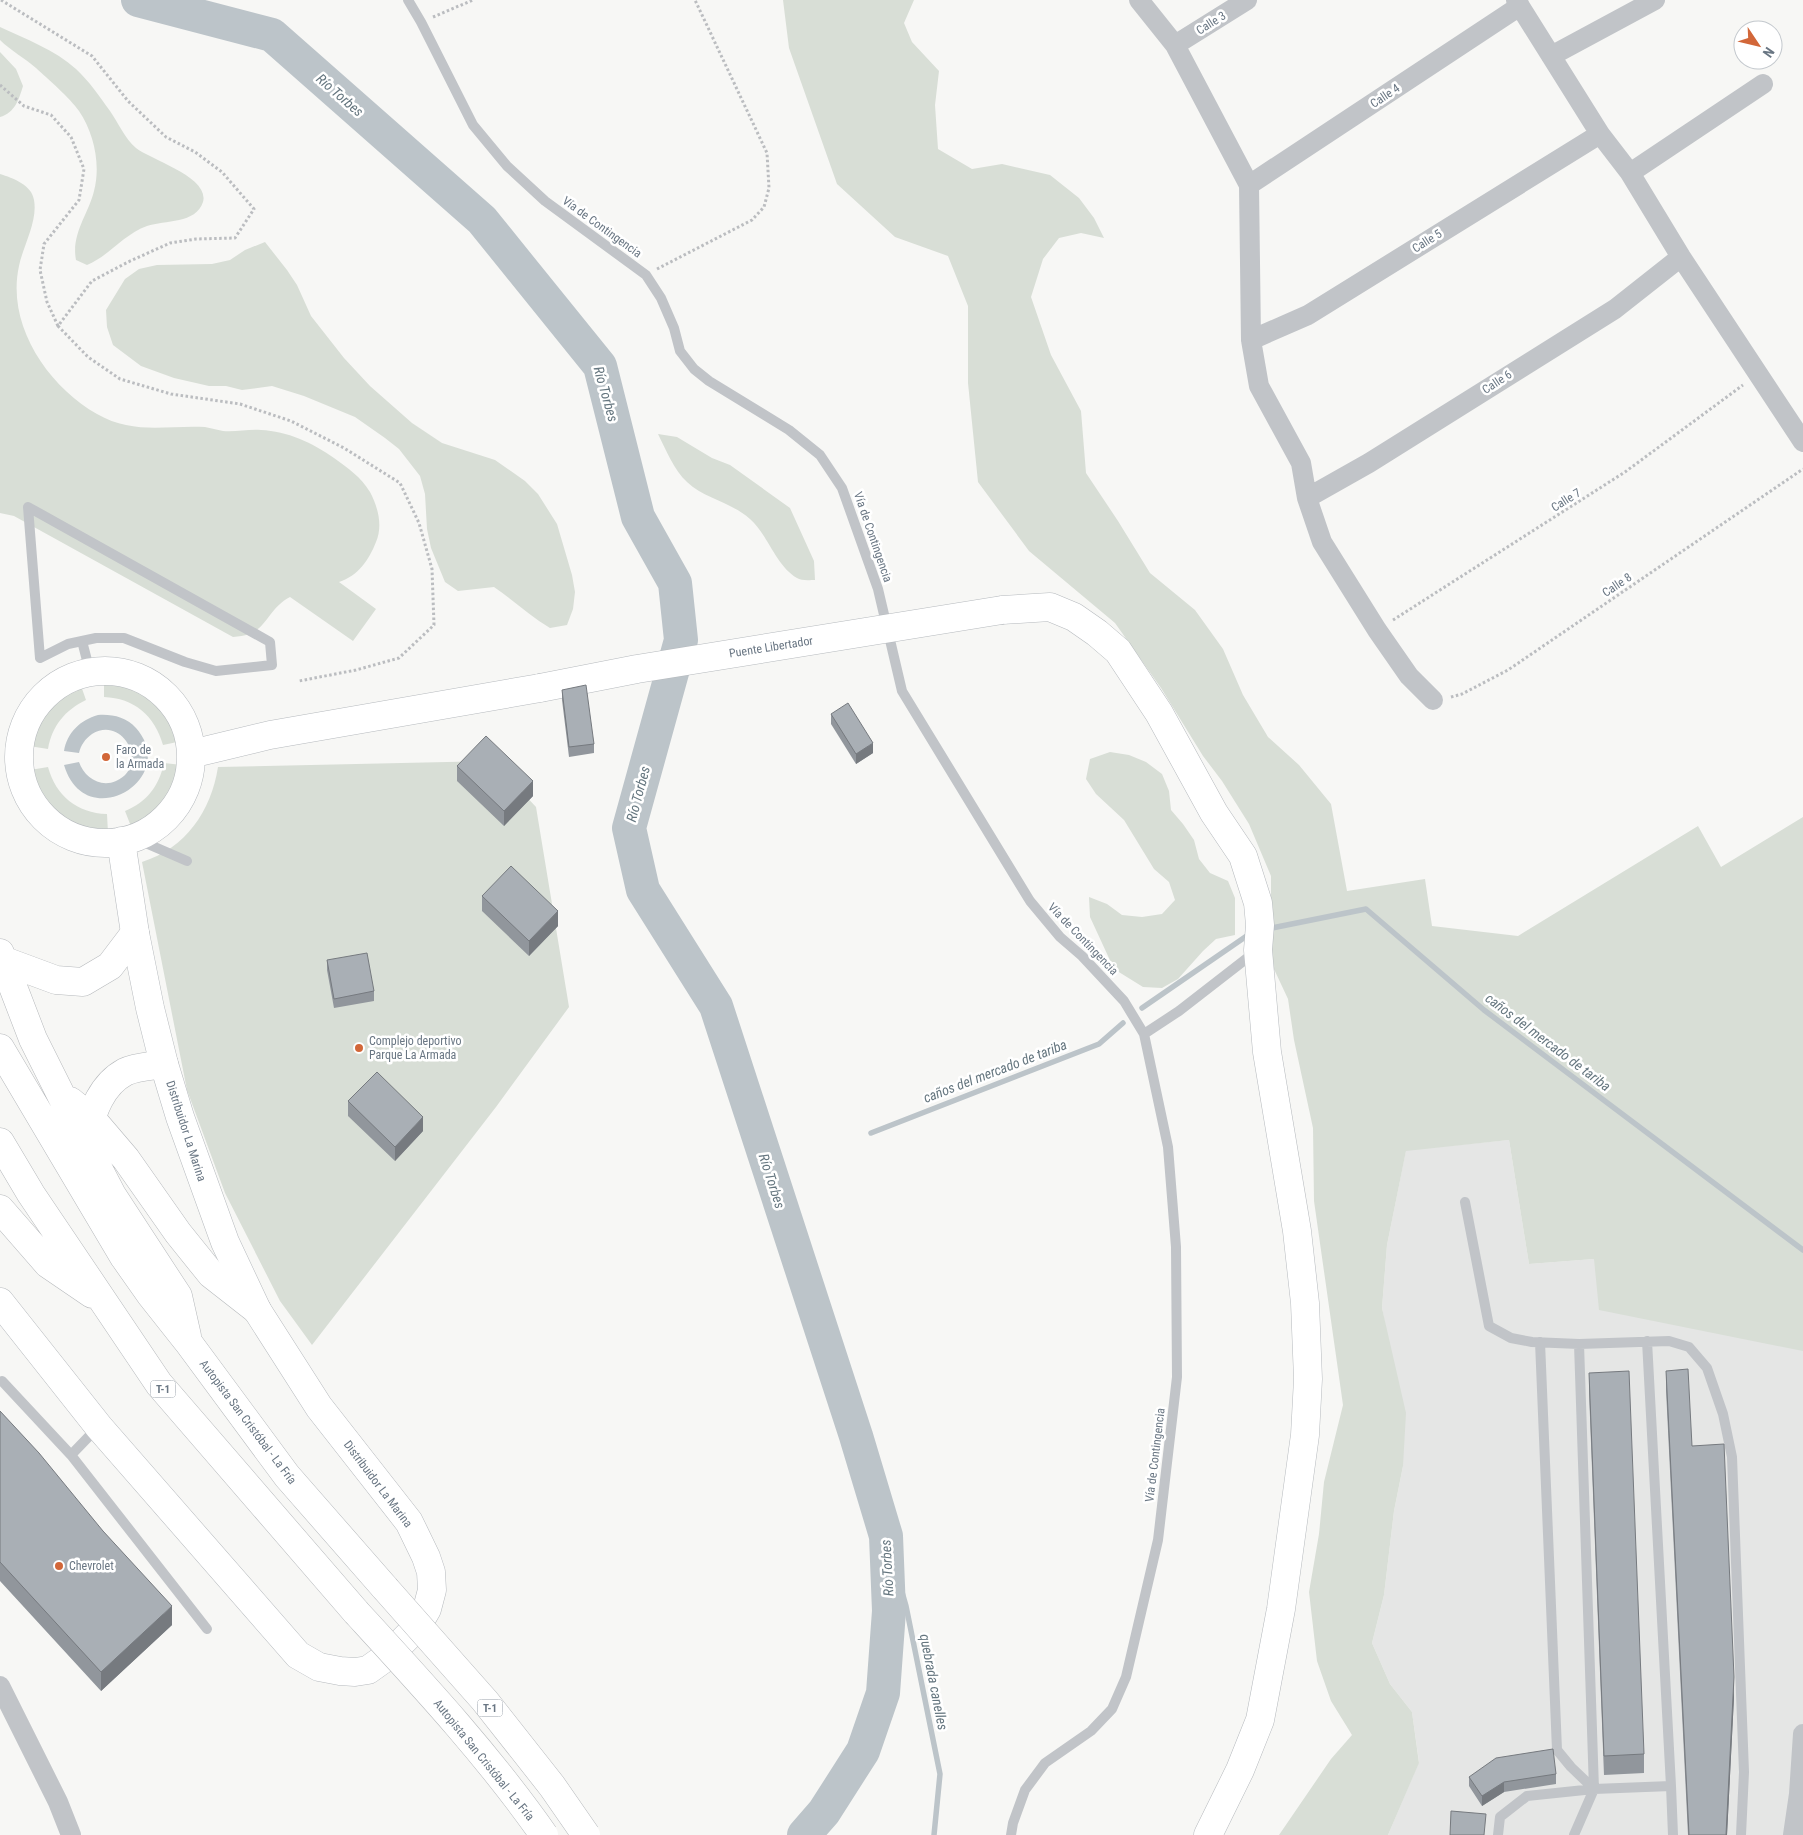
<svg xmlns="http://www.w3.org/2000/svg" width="1803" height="1835" viewBox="0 0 1803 1835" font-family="'Roboto Condensed',sans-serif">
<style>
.built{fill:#e5e6e5}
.green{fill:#d8ded6}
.water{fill:#bcc4c9}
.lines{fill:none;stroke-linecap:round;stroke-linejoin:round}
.stream{stroke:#bcc4c9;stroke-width:5.5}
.river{stroke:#bcc4c9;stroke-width:34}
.secondary-casing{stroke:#b6babe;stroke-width:29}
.highway-casing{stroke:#b6b9bc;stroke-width:29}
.path{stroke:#bbbdc0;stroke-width:3;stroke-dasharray:2.5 2.5;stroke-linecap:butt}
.lane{stroke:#c1c4c8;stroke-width:10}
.street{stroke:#c1c4c8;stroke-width:20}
.secondary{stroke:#fff;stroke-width:28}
.highway{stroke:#fff;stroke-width:28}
.secondary-bridge-casing{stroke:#b6babe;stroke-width:29;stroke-linecap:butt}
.highway-bridge-casing{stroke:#b6b9bc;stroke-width:29;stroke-linecap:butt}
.secondary-bridge{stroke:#fff;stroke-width:28}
.highway-bridge{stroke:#fff;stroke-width:28}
.wall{fill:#91969c}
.shaded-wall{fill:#767a7f}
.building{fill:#a9afb5;stroke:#767a7f}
.poi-dot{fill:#d26739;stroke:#fff;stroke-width:2}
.labels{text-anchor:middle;stroke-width:5;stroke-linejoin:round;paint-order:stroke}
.shield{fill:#fff;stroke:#969fa8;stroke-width:1}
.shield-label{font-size:11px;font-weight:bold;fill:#697683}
.street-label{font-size:12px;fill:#697683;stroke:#fff}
.poi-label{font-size:12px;fill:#697683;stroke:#fff;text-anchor:start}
.water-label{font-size:14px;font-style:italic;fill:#65767f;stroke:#fff}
</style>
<rect width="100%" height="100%" fill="#f7f7f5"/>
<path class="built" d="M1509 1140 1529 1264 1594 1259 1803 1350V1734L1793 1835H1388L1419 1762 1412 1712 1390 1684 1372 1643 1384 1595 1394 1511 1403 1466 1390 1349 1382 1308 1387 1245 1406 1150Z"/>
<path class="green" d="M783 0H914L904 23 912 42 939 71 935 105 938 149 972 169 1002 164 1050 175 1079 198 1094 218 1104 238 1081 233 1059 238 1043 259 1031 297 1051 355 1081 411 1086 473 1118 521 1150 573 1195 610 1223 649 1243 695 1268 737 1299 765 1331 804 1347 891 1425 879 1432 926 1518 936 1698 826 1721 867 1803 817V1351L1599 1310 1594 1259 1529 1264 1509 1140 1406 1151 1387 1245 1382 1308 1406 1413 1403 1466 1394 1511 1384 1595 1372 1643 1390 1684 1412 1712 1419 1763 1388 1835H1279L1331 1759 1352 1735 1331 1701 1317 1661 1309 1592 1319 1534 1324 1482 1343 1405 1314 1201 1313 1128 1294 1040 1288 999 1267 954 1271 913V876L1249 824 1222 781 1203 756 1161 688 1115 623 1029 551 978 482 968 383V306L948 256 895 237 837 184 789 48Z
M0 27C26 39 55 50 76 69 89 81 100 97 110 111 118 122 125 139 136 148 151 160 210 177 203 202 196 224 165 220 147 226 124 234 109 256 87 265L76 260C71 234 88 215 94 191 101 165 94 133 79 111 70 98 48 79 36 68 25 58 11 51 0 40Z
M0 52 16 69 23 86C19 99 15 113 0 117Z
M0 174C13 178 32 185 34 200 38 221 23 246 19 266 6 325 48 386 97 414 133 435 167 425 205 427 211 428 217 430 223 431 236 432 249 429 261 430 287 431 313 443 334 458 348 468 361 477 370 492 378 507 383 526 376 542 369 560 358 576 339 582L376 609 353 641 290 597C270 607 266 629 249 634 244 636 239 636 233 637L14 516 0 513Z
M265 242 287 270 297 285 311 316 344 358 370 386 412 423 442 443 495 460 525 481 538 494 557 524 572 575 575 592 573 609 567 625 550 628C530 616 513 600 494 587L458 591 445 582 431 548 427 529 425 494 420 476 399 449 385 438 355 417 304 396 272 386 242 390 226 386H209L174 378 141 366 113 345 107 327 106 310 125 279 139 269 157 265 212 264 230 260 245 250Z
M658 434 677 437 712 458 730 465 790 508 814 561 815 580C810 580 801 581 797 578 776 566 768 535 750 519 731 502 705 499 687 482 674 470 666 450 658 434Z
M104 679C145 680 170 702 182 741L163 745C155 716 134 698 104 697Z
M80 683 86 700C65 710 52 726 48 749L29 746C36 715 50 697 80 683Z
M1110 752 1129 755 1146 762 1162 774 1169 791 1171 810 1183 824 1194 840 1199 859 1210 873 1228 881 1235 898V935L1216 939 1203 951 1178 979 1162 988 1143 987 1114 969 1090 917 1089 897 1107 904 1122 915 1142 917 1162 914 1175 900 1169 882 1154 869 1124 820 1096 794 1086 779 1090 759Z
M493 761 536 807 569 1007 496 1107 312 1345 280 1301 225 1193 187 1090 142 862C186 848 211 811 218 767Z
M164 763 182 765C175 797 161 815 132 829L125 811C147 802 159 786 164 763Z
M48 767C56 796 77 813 107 814L108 833C67 831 40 810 30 770Z"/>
<path class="water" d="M98 715C112 714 126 717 136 728 181 779 85 836 64 765L79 762C84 777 100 788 116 781 150 766 123 715 92 734 85 739 81 745 79 753L64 751C67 733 80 720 98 715Z"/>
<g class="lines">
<path class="stream" d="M1267 929 1366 909 1484 1010 1803 1250
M1142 1008 1251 933
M871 1133 1099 1044 1123 1023
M886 1536 906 1606 940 1774 934 1835"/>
<path class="river" d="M138 0 272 35 482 220 600 366 638 517 675 583 681 640 629 828 643 890 716 1006 856 1436 886 1536 889 1611 883 1693 863 1751 824 1812 804 1835"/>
<defs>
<path id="secondary" d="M1002 610 1050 607 1074 617 1097 633 1118 651 1159 713 1214 813 1243 856 1258 903 1260 925 1258 950 1267 1052 1297 1231 1305 1303 1308 1379 1305 1435 1281 1609 1260 1720 1240 1770 1208 1835
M19 757a86 86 0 1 1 172 0a86 86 0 1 1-172 0Z
M191 754 270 735 540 688
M0 1302 99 1427 298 1655 319 1667 340 1671 355 1672 368 1670 389 1655 416 1628 427 1609 432 1590 431 1572 426 1557 409 1522 319 1407 257 1310 225 1242 180 1117 164 1064 150 1008 135 933 121 841"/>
<path id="highway" d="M0 953 33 1039 84 1141 112 1195 178 1296 187 1336
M2 960 56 980 83 982 110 966 135 933
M0 1048 124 1257 150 1294 188 1342 287 1476 385 1588
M70 1101 91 1118 126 1159 178 1233 211 1274 257 1310
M86 1135C93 1111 101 1085 125 1072 135 1067 152 1066 164 1064
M0 1142 31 1194 159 1384 356 1612
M0 1209 48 1264 92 1294"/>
</defs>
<use href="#secondary" class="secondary-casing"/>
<use href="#highway" class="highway-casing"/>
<path class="path" d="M1 0 92 56 128 101 166 137 195 152 222 172 254 209 235 238 196 239 170 243 128 262 92 281 58 326 88 357 120 379 171 394 240 404 291 421 344 448 400 483 419 523 432 569 434 625 399 658 356 670 299 681
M433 17 473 0
M0 85 24 106 51 115 71 137 84 169 79 200 44 244 40 270 47 302 58 326
M657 269 752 220 764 207 769 188 767 153 695 0
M1393 620 1625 472 1743 385
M1451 697 1462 694 1508 670 1803 469"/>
<path class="lane" d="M408 0 421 22 473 125 507 166 545 201 646 275 661 298 674 328 680 351 694 369 709 381 789 430 820 455 842 488 878 589 902 691 1030 901 1060 937 1082 956 1124 1001 1144 1034 1168 1147 1176 1247 1177 1377 1158 1540 1126 1677 1112 1709 1091 1731 1045 1763 1025 1790 1013 1823 1011 1835
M28 507 270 642 272 665 216 671 185 662 124 638H96L68 644 40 658Z
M82 641 90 672
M134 838 187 861
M1144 1034 1179 1011 1255 952
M1465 1202 1489 1326 1511 1338 1532 1342 1579 1344 1669 1341 1689 1347 1707 1368 1723 1414 1732 1457 1744 1772 1741 1835
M1540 1342 1557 1750 1571 1767 1594 1789 1671 1786 1647 1341
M2 1381 71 1455 98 1427
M71 1455 207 1629
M1671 1786 1673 1835
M1498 1835 1500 1817 1527 1796 1594 1789
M1574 1835 1594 1789 1579 1344"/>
<path class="street" d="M1139 0 1175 45 1249 185 1251 340 1259 386 1301 463 1307 498 1322 542 1377 630 1409 676 1433 700
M1516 0 1600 134 1630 173 1681 257 1803 442
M1175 45 1247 0
M1551 56 1655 0
M1630 173 1763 84
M1249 185 1520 6
M1251 340 1308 315 1600 134
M1307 498 1369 463 1615 309 1681 257
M0 1686 58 1802 71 1835
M1793 1835 1799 1794 1803 1734"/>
<use href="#secondary" class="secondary"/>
<use href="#highway" class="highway"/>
<defs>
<path id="secondary-bridge" d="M540 688 637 669 1002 610"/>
<path id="highway-bridge" d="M385 1588 485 1701 552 1786 586 1835
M356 1612C422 1684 488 1755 544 1835"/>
</defs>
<use href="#secondary-bridge" class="secondary-bridge-casing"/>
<use href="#highway-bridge" class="highway-bridge-casing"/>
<use href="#secondary-bridge" class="secondary-bridge"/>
<use href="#highway-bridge" class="highway-bridge"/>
</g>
<path class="wall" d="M562 690 594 744V753L569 757 562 700Z
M831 714 873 753 856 764 831 724Z
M457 766 533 796 504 826 457 781Z
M482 896 558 926 529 956 482 911Z
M327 960 374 991V1001L334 1008 327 970Z
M348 1101 423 1131 395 1161 348 1116Z
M1666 1371 1692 1446 1734 1697 1727 1835H1688L1666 1390Z
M1589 1373 1644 1754V1773L1604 1775 1589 1392Z
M0 1411 172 1625 101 1691 0 1581Z
M1556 1774V1784L1504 1792 1482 1806 1469 1786V1777Z"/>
<path class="shaded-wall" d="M873 743V753L856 764V754Z
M533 781V796L504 826V811Z
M558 911V926L529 956V941Z
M423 1117V1131L395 1161V1147Z
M172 1606V1625L101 1691V1672Z
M1734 1677V1697L1727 1835H1726Z
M1504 1782V1792L1482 1806V1796Z"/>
<path class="building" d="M586 685 594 744 569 747 562 690Z
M848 703 873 743 856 754 831 714Z
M486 736 533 781 504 811 457 766Z
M511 866 558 911 529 941 482 896Z
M367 953 374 991 334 999 327 960Z
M377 1072 423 1117 395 1147 348 1101Z
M1688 1369 1692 1446 1724 1444 1734 1677 1726 1835H1689L1666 1371Z
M1629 1371 1644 1754 1604 1756 1589 1373Z
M0 1411 39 1453 103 1531 172 1606 101 1672 0 1562Z
M1553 1749 1556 1774 1504 1782 1482 1796 1469 1777 1496 1758Z
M1451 1811 1486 1814 1484 1835H1450Z"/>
<g class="poi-dot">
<circle cx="106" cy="757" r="5"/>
<circle cx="359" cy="1048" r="5"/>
<circle cx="59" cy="1566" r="5"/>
</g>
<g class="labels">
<g class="shield">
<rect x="150.5" y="1380.5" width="25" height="17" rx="4"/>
<rect x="477.5" y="1699.5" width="25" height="17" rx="4"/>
</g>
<g class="shield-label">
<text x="163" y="1393">T-1</text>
<text x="490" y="1712">T-1</text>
</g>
<g class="street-label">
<text transform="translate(1211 23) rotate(-32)" y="4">Calle 3</text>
<text transform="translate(1385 96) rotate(-34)" y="4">Calle 4</text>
<text transform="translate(602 227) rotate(36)" y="4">Vía de Contingencia</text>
<text transform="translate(1427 241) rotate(-32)" y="4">Calle 5</text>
<text transform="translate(1497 382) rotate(-33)" y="4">Calle 6</text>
<text transform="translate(1566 500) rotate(-32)" y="4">Calle 7</text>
<text transform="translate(873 537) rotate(71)" y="4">Vía de Contingencia</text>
<text transform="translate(1617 585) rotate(-34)" y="4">Calle 8</text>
<text transform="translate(771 647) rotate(-9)" y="4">Puente Libertador</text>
<text transform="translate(1083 939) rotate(46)" y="4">Vía de Contingencia</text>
<text transform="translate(186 1131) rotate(72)" y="4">Distribuidor La Marina</text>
<text transform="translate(248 1422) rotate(53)" y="4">Autopista San Cristóbal - La Fría</text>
<text transform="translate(1155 1455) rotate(-83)" y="4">Vía de Contingencia</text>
<text transform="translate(378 1484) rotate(53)" y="4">Distribuidor La Marina</text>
<text transform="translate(484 1760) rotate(51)" y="4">Autopista San Cristóbal - La Fría</text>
</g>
<g class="poi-label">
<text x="116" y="754">Faro de<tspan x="116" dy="14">la Armada</tspan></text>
<text x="369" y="1045">Complejo deportivo<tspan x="369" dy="14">Parque La Armada</tspan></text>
<text x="69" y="1570">Chevrolet</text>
</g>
<g class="water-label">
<text transform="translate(340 95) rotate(41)" y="5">Río Torbes</text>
<text transform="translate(606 394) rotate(74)" y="5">Río Torbes</text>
<text transform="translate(638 794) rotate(-75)" y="5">Río Torbes</text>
<text transform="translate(1548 1042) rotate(37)" y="5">caños del mercado de tariba</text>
<text transform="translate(995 1071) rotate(-21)" y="5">caños del mercado de tariba</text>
<text transform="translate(772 1181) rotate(72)" y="5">Río Torbes</text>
<text transform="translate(887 1568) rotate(-93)" y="5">Río Torbes</text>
<text transform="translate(934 1682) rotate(79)" y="5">quebrada canelles</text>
</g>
</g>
<g transform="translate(1758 45) rotate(125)"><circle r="24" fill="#ffffff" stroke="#c3c8cd"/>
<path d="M0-4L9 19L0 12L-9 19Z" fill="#d26739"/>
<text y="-8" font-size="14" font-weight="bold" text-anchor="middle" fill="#697683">N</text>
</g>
</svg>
